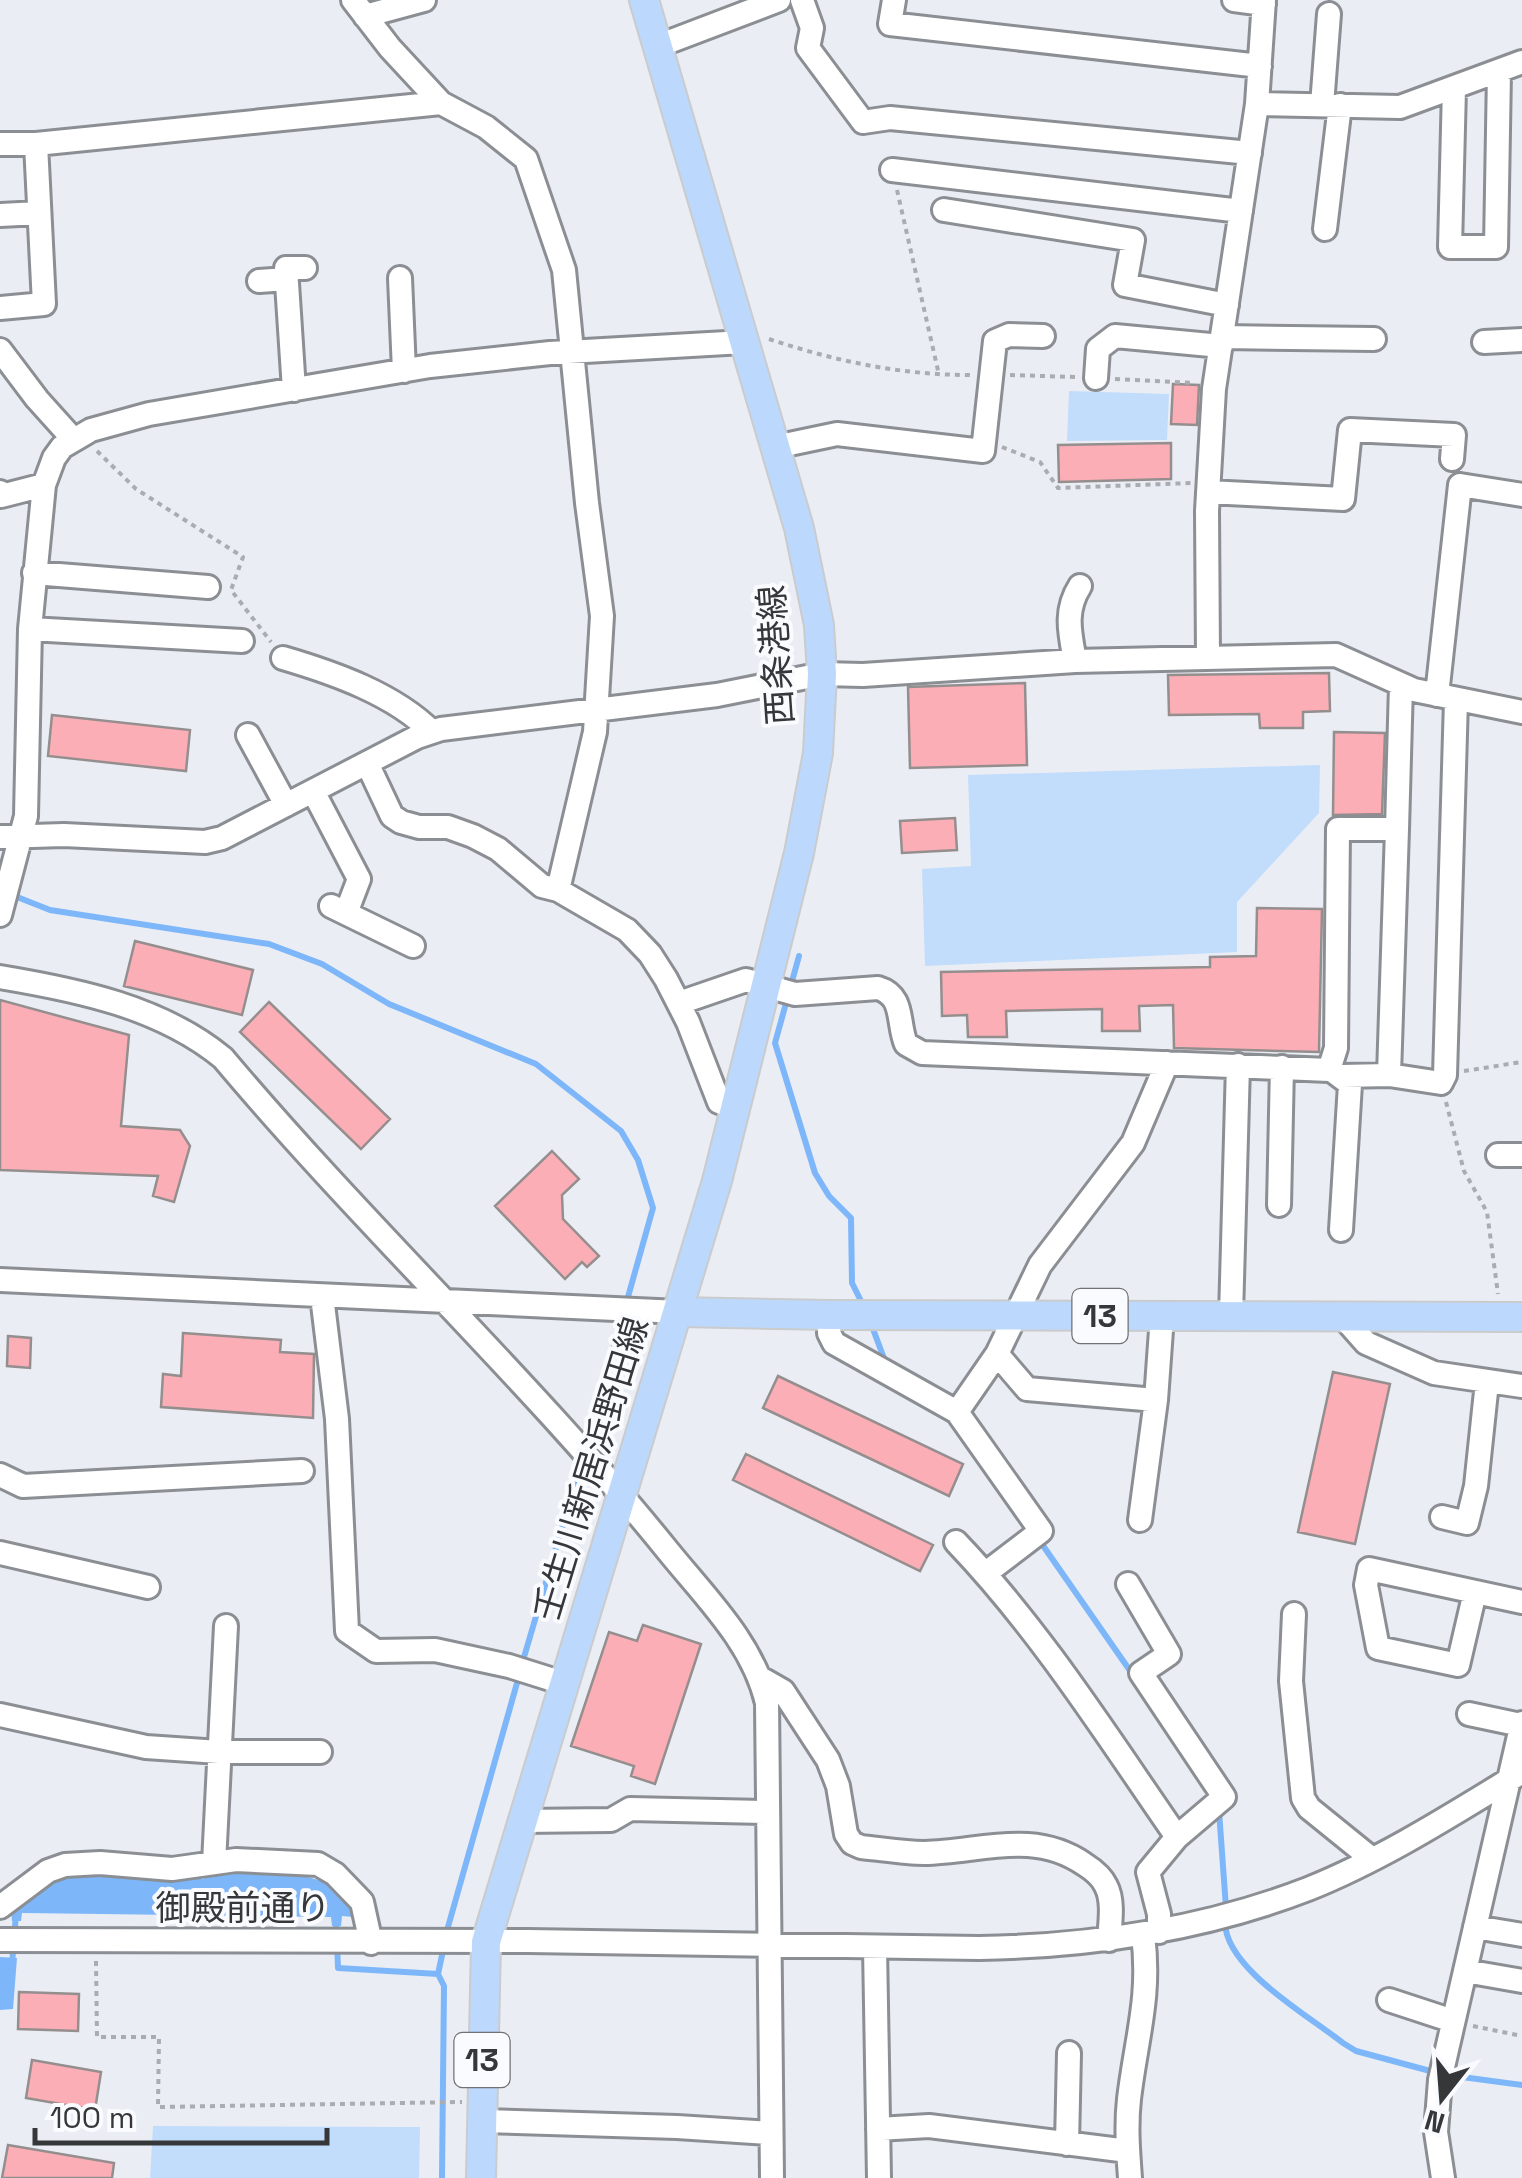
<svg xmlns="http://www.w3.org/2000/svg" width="1522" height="2178" viewBox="0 0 1522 2178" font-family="'Space Grotesk','Noto Sans JP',sans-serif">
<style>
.green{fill:#c2dcfc}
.water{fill:#7eb6fa}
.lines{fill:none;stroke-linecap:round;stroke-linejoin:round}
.stream{stroke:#7eb6fa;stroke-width:6}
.building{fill:#fbaeb5;stroke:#958e8f;stroke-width:2.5}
.minor-casing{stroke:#8b8f94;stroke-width:28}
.major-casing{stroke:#cacbcc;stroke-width:32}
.path{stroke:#a9acb1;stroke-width:4;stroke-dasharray:5 5;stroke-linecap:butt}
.minor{stroke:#fff;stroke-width:22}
.major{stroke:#bcd9fd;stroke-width:28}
.labels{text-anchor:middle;stroke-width:8;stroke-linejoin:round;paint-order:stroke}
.shield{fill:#f9fbff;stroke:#707274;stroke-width:2.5}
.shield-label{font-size:32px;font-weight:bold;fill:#353739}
.street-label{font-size:35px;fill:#353739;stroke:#f9fbff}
</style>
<rect width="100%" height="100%" fill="#eaeef4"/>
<path class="green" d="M1069 391 1169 394 1167 440 1067 441Z
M1320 765 1319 813 1237 902V952L925 966 922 869 971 866 968 775Z
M153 2126 420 2127 419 2178H150Z"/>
<path class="water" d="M246 1870C285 1876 340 1868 353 1917L342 1916 341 1926H332L331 1917 22 1913 21 1921H12L11 1911C28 1900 46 1885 64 1877 96 1865 167 1880 204 1879L205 1874Z
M0 1957 17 1958 13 2009 0 2010Z"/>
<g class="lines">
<path class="stream" d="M12 895 50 910 269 944 322 964 389 1004 536 1064 621 1131 638 1160 653 1208 626 1304
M799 956 775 1043 815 1173 829 1196 851 1218 852 1283 863 1305
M870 1321 885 1361 888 1364
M586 1443 623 1316
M1037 1537 1133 1675
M522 1664 582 1460
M1219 1811 1226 1908
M336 1919 338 1968 438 1974
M1225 1921C1224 1968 1308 2015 1343 2043L1356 2051 1434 2072
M446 1934 519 1676
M0 1968 12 1964 16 1914
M1447 2075 1522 2085
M442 2178 444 1986 438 1974 444 1946"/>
</g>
<path class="building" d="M1173 384 1199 385 1197 425 1171 424Z
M1171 443V479L1059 482 1058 445Z
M1329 673 1330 711 1303 712V728H1260L1259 714 1169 715 1168 675Z
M1025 683 1027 765 910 768 908 687Z
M52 715 190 730 186 771 48 756Z
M1334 732 1385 733 1382 814 1333 815Z
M955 818 957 850 902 853 900 821Z
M1257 908 1322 909 1319 1052 1174 1048 1173 1005 1139 1006 1140 1031H1102V1009L1006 1011 1007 1037H968L967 1015 942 1016 941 972 1210 967V957L1256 956Z
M135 941 253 970 242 1015 124 986Z
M0 1000 129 1035 121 1126 180 1130 190 1146 174 1202 153 1196 158 1176 0 1170Z
M269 1002 390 1119 361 1149 240 1032Z
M552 1151 579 1179 562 1195 563 1219 599 1256 587 1267 582 1262 565 1279 495 1206Z
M183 1333 281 1340 280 1352 314 1354 313 1418 161 1407 163 1374 181 1376Z
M8 1336 31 1338 30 1368 7 1366Z
M1333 1372 1390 1384 1355 1544 1298 1532Z
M778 1376 963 1464 949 1496 763 1408Z
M746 1454 933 1545 920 1571 733 1480Z
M643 1625 701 1644 655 1784 631 1776 634 1766 571 1746 609 1632 637 1641Z
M19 1992 79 1994 78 2031 18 2029Z
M32 2060 101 2072 95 2110 26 2098Z
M8 2145 114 2163 112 2178H2Z"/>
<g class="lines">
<defs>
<path id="minor" d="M353 0 390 48 441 103 486 127 526 159 564 270 587 503 602 616 595 732 558 890
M802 0 812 28 808 48 863 122 890 118 1250 153
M894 0 890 24 1260 66
M1234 0 1264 4
M365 16 424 0
M658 46 779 0
M1454 88 1450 247H1496L1499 72
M1257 104 1400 107 1522 62
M1322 105 1329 14
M0 144H36L441 103
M892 170 1241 211
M944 210 1133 240 1125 285 1227 305
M0 215 39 213
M1325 229 1340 105
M400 278 404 371
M259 281 287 279
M0 308 44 304 36 144
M1222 337 1374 339
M1484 342 1522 340
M0 350 37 399 73 439
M1096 378 1098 349 1115 336 1221 346
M294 390 286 268H305
M775 447 837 434 983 451 995 341 1009 335 1043 336
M0 492 1 496 44 485
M1208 492 1343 499 1350 430 1454 435 1452 459
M34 573 208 587
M30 629 242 641
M1208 657 1207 511 1214 389 1257 104 1264 0
M283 658C334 673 394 694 432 732
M1075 661C1070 633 1064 611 1080 586
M1437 695 1460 485 1522 495
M248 735 286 805
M367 763 392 816 401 822 419 827H448L473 836 498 849 542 886 558 890 627 930 650 954 666 979 688 1022 719 1102 735 1108
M313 791 359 879 346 913
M0 837 64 835 205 842 222 838 417 737 441 729 717 695 822 674 863 675 1075 661 1336 655 1414 690 1522 712
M331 906 413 946
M0 915 26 816 30 629 44 485 54 458 62 447 91 430 149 414 430 366 550 353 744 342
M0 977C78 990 161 1007 223 1058 366 1228 529 1379 668 1551 706 1598 753 1643 767 1703L772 2178
M679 1003 746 980 795 994 878 988C905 996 897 1023 906 1044L922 1053 1329 1070 1336 1048 1338 829H1397L1401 685
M1334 1072 1350 1084 1341 1230
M1389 1075 1397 829
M1342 1076 1389 1075 1441 1083 1445 1075 1456 700
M1498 1155H1522
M1279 1205 1282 1067
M0 1280 679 1312
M322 1296 337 1419 347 1631 376 1651 435 1650 509 1666 563 1683
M830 1315 829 1333 834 1343 957 1412 1041 1531 986 1573
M1231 1316 1238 1065
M1343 1317 1366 1343 1434 1373 1522 1386
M997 1354 1027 1389 1156 1400
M957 1412 997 1354 1040 1265 1133 1143 1167 1063
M0 1475 23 1486 302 1471
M1442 1517 1467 1523 1476 1486 1487 1382
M1140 1520 1156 1400 1162 1316
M956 1542C1041 1631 1107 1736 1177 1837
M0 1553 148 1587
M1128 1584 1169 1654 1141 1673 1224 1797 1177 1837 1148 1872 1159 1914V1932
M1475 1592 1458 1665 1378 1648 1366 1585 1369 1569 1522 1602
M1294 1614 1291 1681 1303 1798 1309 1808 1372 1859
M762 1679 783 1691 828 1760 838 1786 846 1834 852 1843 861 1847C882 1849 903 1853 924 1853 980 1852 1033 1829 1084 1864 1092 1869 1102 1877 1106 1886 1114 1901 1110 1924 1109 1940
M1469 1714 1521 1725
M0 1715 146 1747 219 1752H320
M521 1821 611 1820 630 1809 768 1812
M214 1863 226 1626
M0 1907 48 1871 65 1865 100 1863 172 1869 236 1860 318 1864 335 1874 362 1902 371 1943
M1475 1927 1522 1935
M0 1940 528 1941 979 1948C1093 1946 1202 1930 1308 1889 1383 1859 1453 1814 1522 1772
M875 1947 879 2178
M1465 1971 1522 1981
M1389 2000 1453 2021
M482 2121 677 2127 770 2133
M878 2129 929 2126 1128 2151
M1067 2144 1069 2053
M1130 2178C1128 2151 1126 2126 1129 2099 1136 2039 1151 1997 1143 1935
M1443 2178 1436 2132 1440 2080 1522 1723"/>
<path id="major" d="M679 1312 830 1315 1522 1317
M481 2178 486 1942 717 1181 799 853 818 753 822 674 819 625 799 528 644 0"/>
</defs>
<use href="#minor" class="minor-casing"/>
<use href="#major" class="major-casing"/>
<path class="path" d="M897 190 939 375
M769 339C835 361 900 375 970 375
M1010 375 1075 377
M1115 379 1195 383
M1002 447 1040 462 1058 488 1191 483
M97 451 136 489 243 557 231 590 271 642
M1464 1071 1522 1062
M1446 1102 1464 1171 1487 1212 1498 1294
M96 1961 97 2037H159L158 2107 462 2102
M1473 2026 1522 2036"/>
<use href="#minor" class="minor"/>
<use href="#major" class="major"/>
</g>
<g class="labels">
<g class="shield">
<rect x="1072.5" y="1289" width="55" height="54" rx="8"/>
<rect x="454.5" y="2033" width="55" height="54" rx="8"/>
</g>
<g class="shield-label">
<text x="1100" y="1327">13</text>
<text x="482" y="2071">13</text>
</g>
<g class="street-label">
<text transform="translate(776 655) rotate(-94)" y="12">西条港線</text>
<text transform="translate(591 1469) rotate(-73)" y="12">壬生川新居浜野田線</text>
<text x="243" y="1920">御殿前通り</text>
</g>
</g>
<g transform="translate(1442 2098) rotate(197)" stroke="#f9fbff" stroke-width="8" paint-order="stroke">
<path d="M0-8L18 38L0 25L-18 38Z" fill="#353739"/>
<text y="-15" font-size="28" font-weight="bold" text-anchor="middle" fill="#353739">N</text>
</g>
<path d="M35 2128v15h292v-15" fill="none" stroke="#353739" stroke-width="5"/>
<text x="50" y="2128" font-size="30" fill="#353739" stroke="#f9fbff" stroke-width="8" paint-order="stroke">100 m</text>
</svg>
